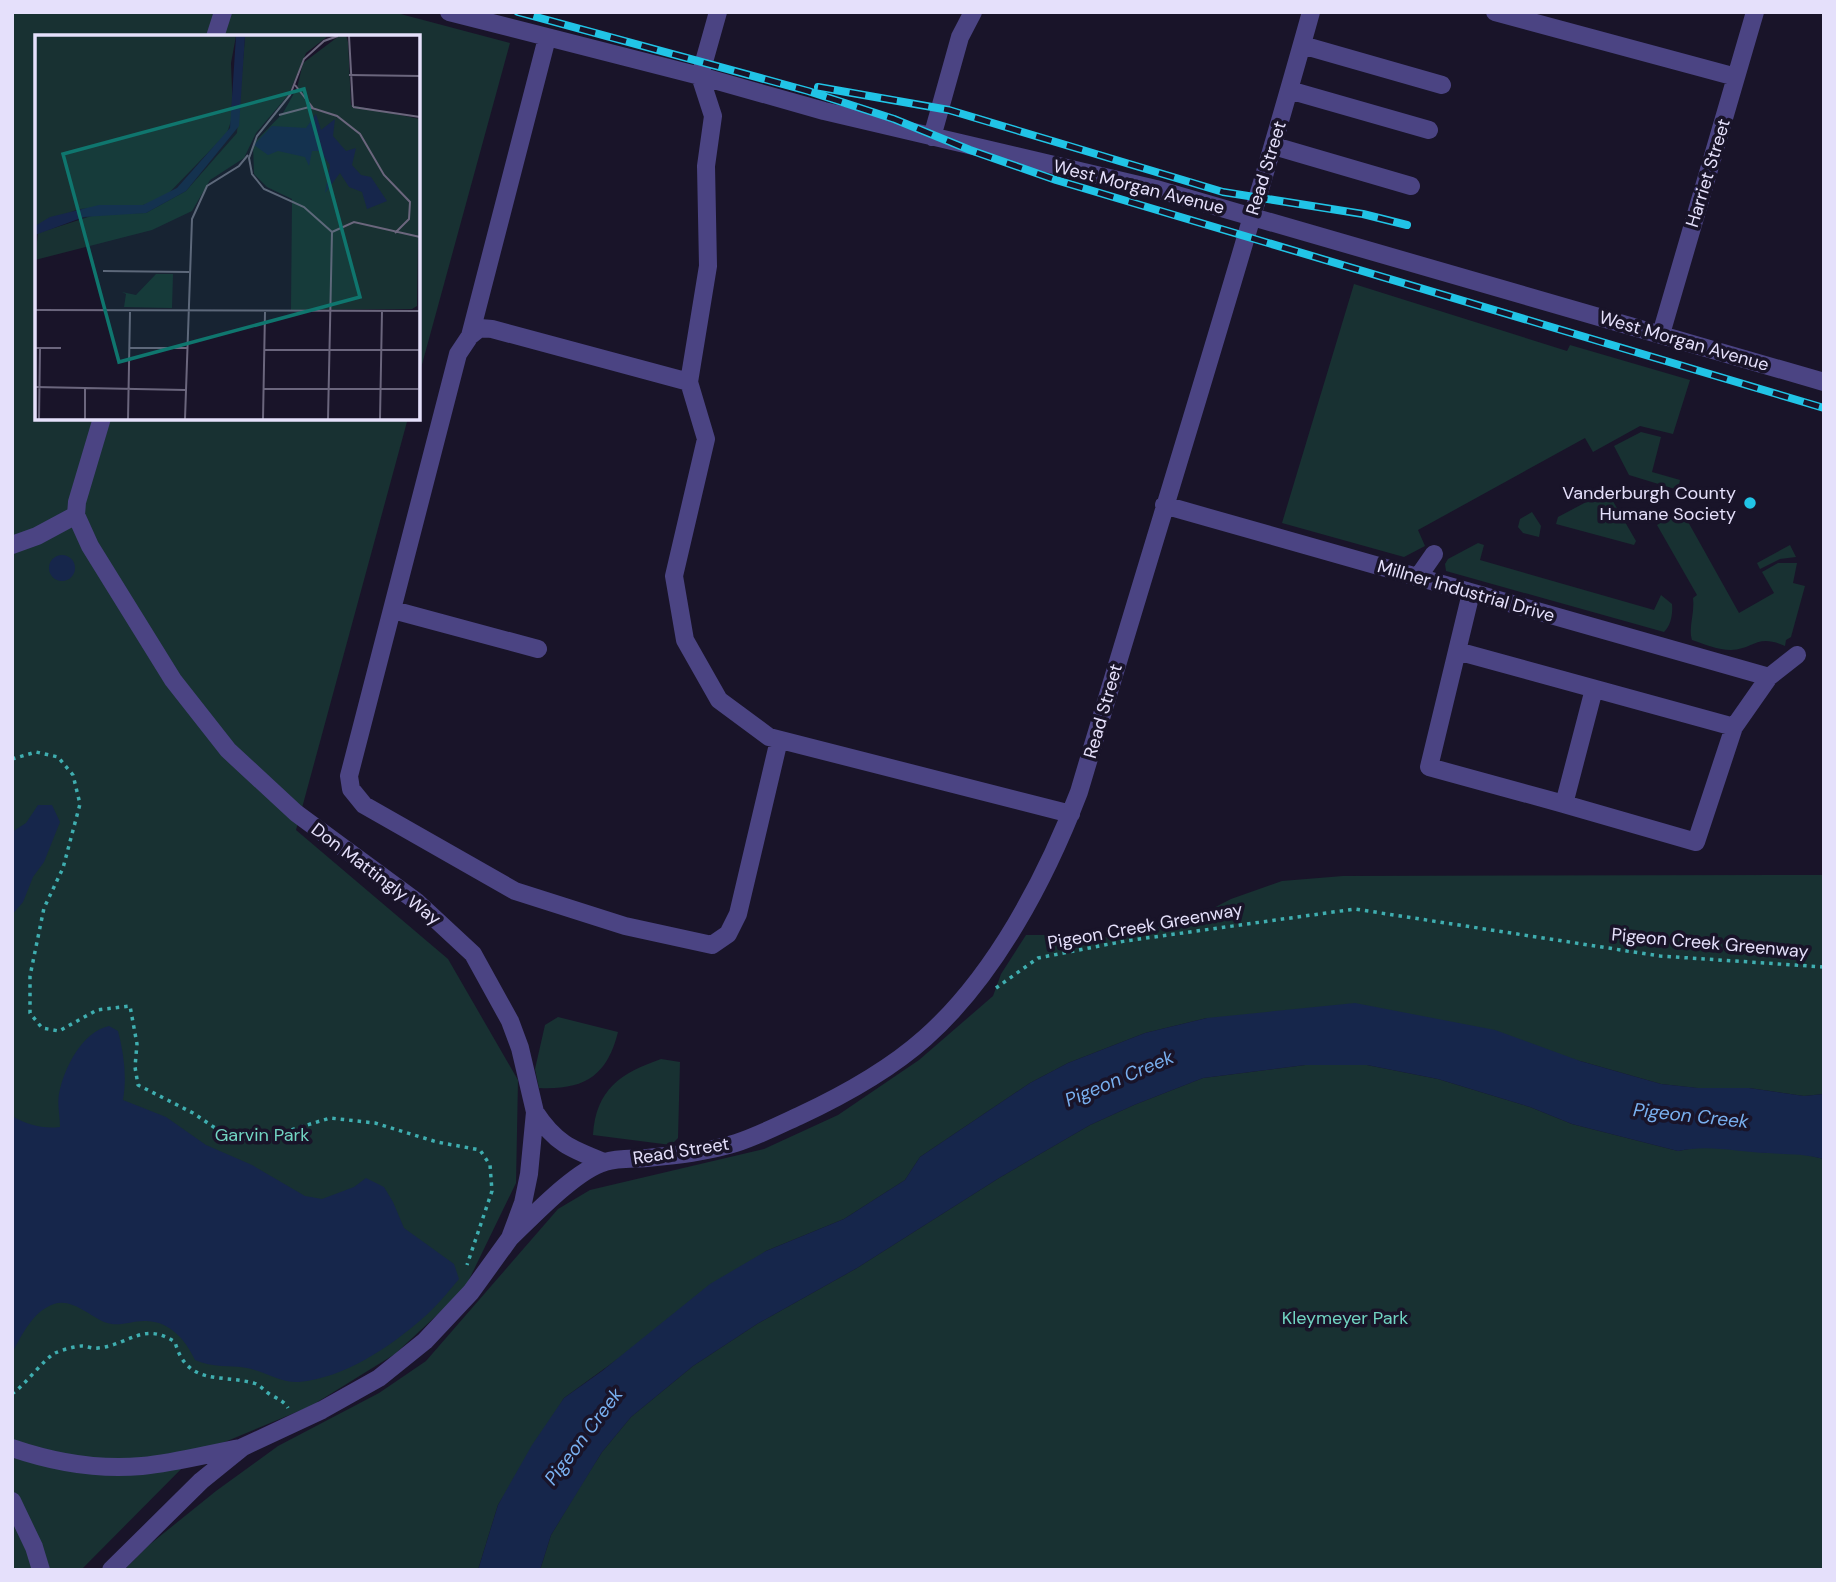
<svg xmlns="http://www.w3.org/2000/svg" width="1836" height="1582" viewBox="0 0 1836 1582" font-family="'DM Sans',sans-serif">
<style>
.green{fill:#183132}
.water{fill:#16264b}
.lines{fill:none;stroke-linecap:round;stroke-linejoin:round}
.path{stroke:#3faeb0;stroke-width:3.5;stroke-dasharray:3.5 5;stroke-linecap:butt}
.minor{stroke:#4b4483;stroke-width:18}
.rail-casing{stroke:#21c4e6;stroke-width:8}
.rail{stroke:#191429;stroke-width:5;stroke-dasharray:16;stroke-linecap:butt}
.poi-dot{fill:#21c4e6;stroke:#191429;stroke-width:2.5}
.labels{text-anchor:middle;stroke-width:7;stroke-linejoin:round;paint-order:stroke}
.street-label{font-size:18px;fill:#e5e0fb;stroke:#191429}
.poi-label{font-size:18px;fill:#e5e0fb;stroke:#191429;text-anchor:end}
.park-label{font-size:18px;fill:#72d5c3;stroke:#191429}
.water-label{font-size:19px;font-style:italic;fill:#79b0f0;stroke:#191429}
.inset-road{fill:none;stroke:#6b667d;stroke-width:2}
.view{fill:#0f766e;fill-opacity:0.15;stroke:#0f766e;stroke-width:3.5}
.inset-edge{fill:none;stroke:#e5e0fb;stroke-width:3.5}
</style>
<rect width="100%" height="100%" fill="#191429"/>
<path class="green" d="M12 12H393L510 43 418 379V37H37V418H408L296 830 448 959 518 1080 516 1183 464 1290 395 1354 311 1406 196 1454 81 1570H12Z
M1354 284 1567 351 1570 345 1690 380 1673 434 1640 426 1593 452 1585 438 1418 530 1425 546 1404 557 1282 523Z
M1641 432 1661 437 1652 472 1680 480 1678 490 1629 475 1614 446Z
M1607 491 1636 541 1634 545 1556 524 1558 517Z
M1682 511 1739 613 1774 593 1762 572 1778 563H1797L1793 583 1805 586 1791 637 1786 640 1785 646C1757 633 1754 649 1731 650 1718 650 1704 644 1692 640 1688 627 1695 614 1693 598L1697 595 1657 525Z
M1532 512 1541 526 1539 537 1523 533 1518 527 1520 519Z
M1478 543 1484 545 1480 560 1654 610 1661 595 1672 604C1673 613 1671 626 1664 632L1446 571 1445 564 1448 559Z
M1790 545 1796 557 1780 559 1760 569 1757 563Z
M1824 875V1094L1804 1096 1749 1088H1697L1661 1084 1580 1061 1207 1018 1145 1033 1068 1063 1030 1083 920 1157 905 1180 844 1219 766 1251 564 1398 498 1505 478 1570H124L149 1545 216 1491 278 1446 379 1393 426 1361 558 1209 590 1190 764 1149 838 1115 919 1060 993 996 1001 974 1026 935H1044L1084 941 1188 921 1231 899 1282 881 1343 876Z
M558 1017 618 1032C607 1077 583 1090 539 1088L535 1069 545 1025Z
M661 1059 680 1062 678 1138 671 1145 593 1135C596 1089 621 1073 661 1059Z
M1305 1065H1367L1438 1079 1530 1107 1572 1124 1678 1151 1694 1148H1734L1767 1153H1799L1824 1159V1570H540L551 1535 578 1490 602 1452 631 1417 693 1366 757 1324 857 1268 999 1178 1090 1125 1134 1105 1203 1078Z"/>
<path class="water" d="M49 568a13 13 0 1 1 26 0a13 13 0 1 1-26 0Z
M38 805H52L60 822 44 862 33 877 23 902 12 915V832L26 823Z
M1355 1003 1495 1030 1580 1061 1661 1084 1698 1088H1749L1804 1096 1824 1094V1159C1801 1153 1790 1155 1768 1153 1737 1152 1709 1144 1678 1151L1572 1124 1530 1107 1438 1079 1367 1065H1305L1203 1078 1134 1105 1090 1125 999 1178 857 1268 757 1324 693 1366 631 1417 602 1452 551 1535 540 1570H478L498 1505 532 1445 564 1398 602 1371 710 1284 766 1251 844 1219 905 1180 920 1157 1030 1083 1068 1063 1145 1033 1207 1018Z
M109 1026 118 1031C124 1054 127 1077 123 1100L166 1117 206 1145 252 1165 305 1196 322 1199 354 1187 366 1178 384 1187 393 1202 404 1228 454 1264 459 1279C448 1292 436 1307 423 1318 390 1347 344 1378 299 1382 280 1383 266 1372 247 1368 229 1365 213 1368 195 1360 186 1341 171 1322 147 1321 131 1320 120 1328 104 1322 89 1315 71 1298 54 1304 33 1311 22 1335 12 1353V1116C28 1125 42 1129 60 1127 60 1116 57 1104 59 1094 64 1068 82 1032 109 1026Z"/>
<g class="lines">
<path class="path" d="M12 759 36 752 58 757 73 775 80 804 63 868 44 908 30 976V1013L42 1028 59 1031 97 1010 130 1006 137 1044 135 1067 138 1085 193 1113 224 1134 255 1141 330 1118 375 1123 437 1142 480 1150 490 1165 492 1191 467 1265
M996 988 1038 958 1125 941 1355 909 1660 956 1824 967
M12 1394C25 1385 44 1359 55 1353 62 1350 75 1346 82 1346 87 1346 92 1349 98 1348 129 1345 143 1321 175 1342 187 1386 220 1374 253 1383 260 1384 264 1391 271 1395 278 1399 284 1401 288 1408"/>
<path class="minor" d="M449 12 700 76 824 111 1156 189 1824 382
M718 12 700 76 713 116 706 166 708 266 689 382 706 439 674 576 685 640 719 700 769 737 1071 814
M1495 12 1736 77
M215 37 223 12
M1302 45 1442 85
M1289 90 1429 130
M932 137 960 37 973 12
M1274 146 1411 186
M1661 334 1755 12
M470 336 547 38
M689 382 492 329 480 328 470 336 458 354 349 776 351 789 364 805 515 891 625 926 712 945 728 934 738 914 779 740
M102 418 77 502 76 515 90 546 173 680 228 750 296 813 417 902 473 954 510 1021 520 1048 535 1112 529 1174 523 1203 510 1238 471 1292 425 1341 379 1378 322 1410 243 1447 201 1481 111 1570
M1164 505 1769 677
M12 545 37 536 76 515
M1418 577 1434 554
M1471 593 1457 651 1734 727 1769 677 1797 655
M393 610 538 649
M1457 651 1429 767 1564 804
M1594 689 1564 804 1696 842 1734 727
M535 1112C555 1143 571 1149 604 1162
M510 1238C532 1217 576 1170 605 1162 617 1158 634 1159 647 1158 677 1155 707 1152 736 1143 758 1136 779 1125 799 1116 844 1095 888 1071 925 1038 995 976 1046 878 1079 792 1156 532 1238 274 1311 12
M12 1448C53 1462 99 1470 142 1466 175 1463 208 1454 240 1448
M12 1501 34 1547 41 1570"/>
<defs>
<path id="rail" d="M518 12 808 91 894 119 970 150 1056 180 1824 408
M818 87 949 110 1223 192 1363 214 1407 225"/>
</defs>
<use href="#rail" class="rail-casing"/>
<use href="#rail" class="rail"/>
</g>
<circle class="poi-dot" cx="1750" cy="503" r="7"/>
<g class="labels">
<g class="street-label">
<text transform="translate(1266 168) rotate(-73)" y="6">Read Street</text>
<text transform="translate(1708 173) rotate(-73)" y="6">Harriet Street</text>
<text transform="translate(1139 187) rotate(14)" y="6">West Morgan Avenue</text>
<text transform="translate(1684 341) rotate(16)" y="6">West Morgan Avenue</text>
<text transform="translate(1466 591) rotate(16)" y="6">Millner Industrial Drive</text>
<text transform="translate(1103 711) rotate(-74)" y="6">Read Street</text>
<text transform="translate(376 874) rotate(37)" y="6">Don Mattingly Way</text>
<text transform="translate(1145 926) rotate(-10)" y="6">Pigeon Creek Greenway</text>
<text transform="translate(1710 943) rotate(5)" y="6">Pigeon Creek Greenway</text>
<text transform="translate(681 1151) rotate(-9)" y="6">Read Street</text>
</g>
<g class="poi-label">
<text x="1736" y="499">Vanderburgh County<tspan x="1736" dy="21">Humane Society</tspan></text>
</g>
<g class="park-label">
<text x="262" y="1141">Garvin Park</text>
<text x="1345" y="1324">Kleymeyer Park</text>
</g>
<g class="water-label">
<text transform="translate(1119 1078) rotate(-23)" y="7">Pigeon Creek</text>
<text transform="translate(1691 1115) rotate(6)" y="7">Pigeon Creek</text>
<text transform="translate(583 1436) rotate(-53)" y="7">Pigeon Creek</text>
</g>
</g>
<g transform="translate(35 35)">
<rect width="385" height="385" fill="#191429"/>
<path d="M0 1H201L196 28 198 80 192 98 129 163 108 170 44 174 0 191ZM210 1H293L271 18 254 59 221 98 209 123 175 145 157 176 117 195 0 225 3 198 63 179 111 178 151 156 202 98ZM304 1H311L313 7 316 70 385 84 382 271 377 274 256 275 257 164 232 152 219 139 218 109 248 78 262 53 268 28ZM121 239H138L137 273 89 272 91 259 87 257 101 260Z" fill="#183132"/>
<path d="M201 1H210L204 91 151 156 111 178 49 182 0 200V191L15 182 64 170H108L142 153 195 93ZM281 79 286 95 300 84 298 101 311 116 321 113 317 130 326 140 336 142 352 166 332 174 327 157 314 152 305 138 290 158 295 130 285 116H277L274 131 270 122 243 116 233 120 219 110 237 91 271 93Z" fill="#16264b"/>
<path class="inset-road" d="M314 1 318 72M314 40 385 41M260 50 278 73M318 72 385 82M244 80 274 72 302 81 325 99 349 140 375 167 374 184 360 198M297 197 319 187 385 202M68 236 154 237M0 275 385 276M0 313H26M94 313H152M229 315H385M0 352 151 355M229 354H385M4 384 5 313M50 384V354M93 384 95 277M150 384 157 184 172 151 204 131 213 120M228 384 230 277M293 384 297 197 269 172 229 154 217 139 214 123 222 101 255 60 269 24 289 6 303 1M345 384 347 276M384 384 385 305"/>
<path class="view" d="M269 54 325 262 84 327 28 119Z"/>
<rect width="385" height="385" class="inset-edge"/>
</g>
<rect width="1836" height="1582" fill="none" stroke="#e5e0fb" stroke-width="28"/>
</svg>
